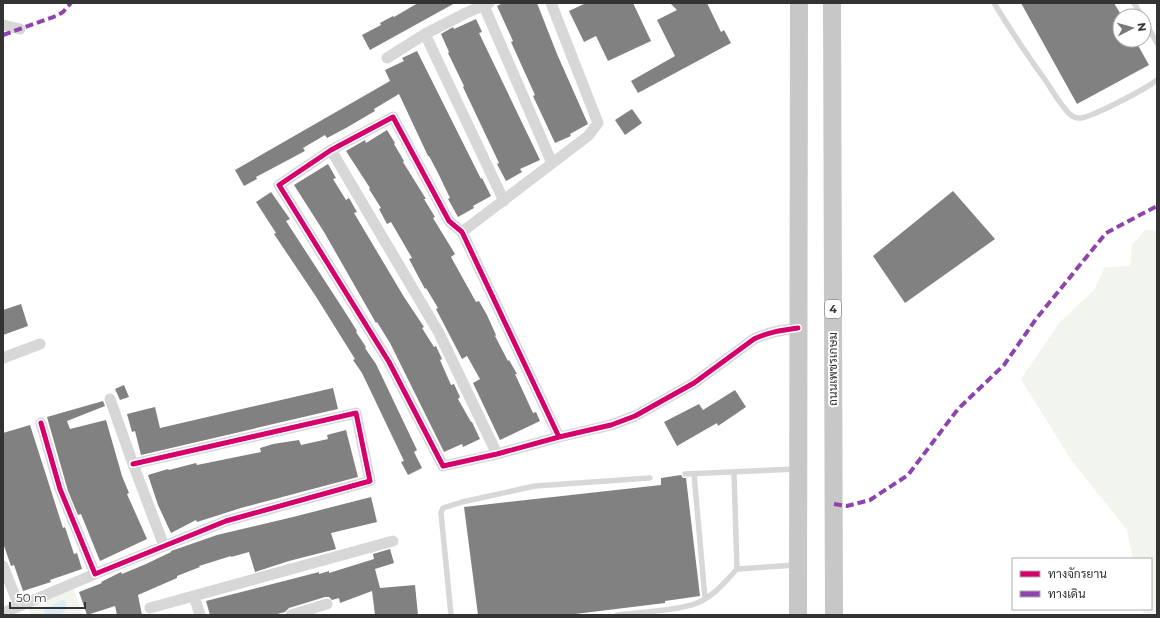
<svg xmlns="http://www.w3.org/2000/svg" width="1160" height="618" viewBox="0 0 1160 618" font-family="Montserrat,Sarabun,sans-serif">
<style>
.green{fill:#f1f5ed}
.water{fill:#ddebf3}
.building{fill:#818181}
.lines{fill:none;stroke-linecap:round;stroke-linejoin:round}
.service{stroke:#d7d7d7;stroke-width:5.5}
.minor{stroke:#d7d7d7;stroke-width:11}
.trunk{stroke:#c7c7c7;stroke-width:18}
.quiet{stroke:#8e44ad;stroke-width:4;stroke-dasharray:8 4;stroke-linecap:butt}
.cycleway-casing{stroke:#fff;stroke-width:8}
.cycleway{stroke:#d6006c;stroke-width:5}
.labels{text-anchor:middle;stroke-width:4;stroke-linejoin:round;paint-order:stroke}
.shield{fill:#fff;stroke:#707070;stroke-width:1}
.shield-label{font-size:11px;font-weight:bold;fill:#333}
.street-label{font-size:12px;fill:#333;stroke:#fff}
</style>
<rect width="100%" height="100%" fill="#fff"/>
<path class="green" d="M1145 230H1157V615H1144L1143 609H1151V559H1133L1127 530 1071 460 1021 379 1060 322 1094 290 1105 267 1130 266 1132 245Z
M73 588 83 614 80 615H31L27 606Z"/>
<path class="water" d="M62 600H65L66 610 59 615H45L44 610Z"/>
<path class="building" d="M418 3H455L370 50 362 35 381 25 380 23 393 16 394 17Z
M503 3H537L557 54 588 124 570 134 571 136 555 143 533 96 535 95 511 42 513 41 497 6Z
M586 3H633L651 41 608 61 596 36 584 42 569 11Z
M670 3H707L721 32 724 30 731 43 638 93 631 81 675 56 657 20 677 10Z
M1021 3H1114L1120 13V40H1135L1149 65 1077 104Z
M476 19 482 32 479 33 540 160 520 169 522 172 506 181 497 164 499 163 463 87 464 86 448 53 449 52 441 34 453 27 454 29Z
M417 51 481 179 482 178 491 196 473 206 474 208 458 217 448 199 450 198 438 173 429 156H428L399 94 374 109 375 111 346 128 327 138 325 135 303 148 305 151 256 177 257 179 244 186 235 170 390 81 385 70 404 61 402 58Z
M632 109 642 123 625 135 615 120Z
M387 130 395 143 394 144 404 161 403 162 426 199H424L435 217 433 218 455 254 451 257 476 302 479 301 487 315 496 335 495 336 508 361 509 360 517 374H515L533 413 536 412 540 421 500 440 473 383 480 379 467 356 462 359 436 309 438 308 426 288 425 289 409 259 412 258 391 222 387 224 379 209 381 208 369 189 370 188 346 151 365 140 366 143Z
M328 164 336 178 333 179 346 200 349 198 357 212 354 213 404 297 424 327 422 328 434 347 436 346 442 359 440 360 451 385 454 384 460 397 458 399 471 422H472L480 439 463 447 462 444 444 452 390 343 377 322 376 323 324 232 294 185Z
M953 191 995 239 905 303 873 256Z
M271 192 290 219 286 221 347 315 357 331 356 332 366 347 365 348 376 364 417 450 414 452 422 468 408 475 401 462 404 461 362 373 353 360 355 359 315 295 274 234 276 233 256 202Z
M21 304 28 326 3 335V310Z
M124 385 129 397 120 400 115 389Z
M333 388 338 409 141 455 135 431 132 432 127 414 155 407 160 428Z
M735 390 746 407 718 426 717 423 677 446 664 422 699 404 703 410Z
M103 401 105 406 67 421 70 429 106 420 122 476 129 493 127 494 147 539 100 561 81 514 78 515 68 491 47 417Z
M30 425 63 528 65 527 74 554 77 553 82 569 50 580 51 582 23 591 14 565 11 566 3 543V433Z
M346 430 358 477 241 508 197 522 196 520 171 533 158 505 148 475 168 469 169 470 196 463 197 465 261 452 260 448 273 444 299 440 301 445 328 439 327 435Z
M681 475 683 478H686L700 596 665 601V603L567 615H478L464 507 661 485V478Z
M371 497 377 522 331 533 336 549 289 561 255 572 249 552 231 557V556L199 566 200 567 177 576V578L138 595 142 615H117L115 606 87 615 79 592 102 583 101 582 121 572 122 574 146 564 171 552V551L217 535 293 517Z
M390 549 394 563 375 569 380 588 415 585 418 615H375L372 591 340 603 339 598 332 600 329 597H325L289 608 285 612 273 615H210L206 601 319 572V574L329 571V573L374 559 373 554Z"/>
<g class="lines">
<path class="service" d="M994 3C1011 31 1029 58 1048 84 1055 95 1062 108 1072 116 1074 117 1076 118 1078 118 1088 120 1147 88 1157 80
M1134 3 1142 16
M1144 20 1157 43
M734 473 737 569
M685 474 796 469
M694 474 705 598
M451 615 441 513 443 508 462 502 535 486 650 478
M617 615C640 612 677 611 697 603 714 596 726 581 737 569L796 565"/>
<path class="minor" d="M484 6 552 163
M3 25 20 29
M425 34 504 201
M387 58 425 34 466 13 489 3
M331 150 439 333 497 454
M462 232 588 136 598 123 551 3
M3 358 40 344
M110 399 133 464 164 546
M41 423 60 489 95 574 226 521 370 481 356 413 133 464
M559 437 462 232 449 221 393 117 331 150 279 185 389 362 443 466 497 454 559 437 611 425 635 416 694 383 754 339C768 332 783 330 798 328
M3 566 19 606
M194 596 200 615
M150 608 393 541
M3 613 95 574
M291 615 327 604"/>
<path class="trunk" d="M832 3 834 615
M798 615 799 3"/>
<path class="quiet" d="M3 35 56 16 63 12 71 3
M834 504 847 506 870 500 908 475 958 409 1004 365 1036 319 1106 233 1157 206"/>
<defs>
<path id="cycleway" d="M41 423 60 489 95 574 226 521 370 481 356 413 133 464
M559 437 462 232 449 221 393 117 331 150 279 185 389 362 443 466 497 454 559 437 611 425 635 416 694 383 754 339C768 332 783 330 798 328"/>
</defs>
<use href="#cycleway" class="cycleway-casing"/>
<use href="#cycleway" class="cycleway"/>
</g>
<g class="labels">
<rect class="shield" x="825" y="300" width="16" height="18" rx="3"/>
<g class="shield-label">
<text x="833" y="313">4</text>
</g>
<g class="street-label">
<text transform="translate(833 369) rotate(-90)" y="4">ถนนเพชรเกษม</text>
</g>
</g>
<rect width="1160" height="618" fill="none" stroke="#333333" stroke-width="8"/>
<rect x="1012" y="558" width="140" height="52" fill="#ffffff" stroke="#adadad"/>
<rect x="1020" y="571" width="20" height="6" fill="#d6006c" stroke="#adadad"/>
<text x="1048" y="578" font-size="12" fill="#333333">ทางจักรยาน</text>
<rect x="1020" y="591" width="20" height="6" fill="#8e44ad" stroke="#adadad"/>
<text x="1048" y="598" font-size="12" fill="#333333">ทางเดิน</text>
<g transform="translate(1132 28) rotate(84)"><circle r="19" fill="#ffffff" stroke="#adadad"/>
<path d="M0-3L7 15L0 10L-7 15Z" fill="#7a7a7a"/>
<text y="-6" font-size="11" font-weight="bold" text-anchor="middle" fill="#333333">N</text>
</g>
<path d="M10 602v6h75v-6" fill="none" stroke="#333333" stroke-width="2"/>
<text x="16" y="602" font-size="12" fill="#333333" stroke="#ffffff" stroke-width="3" paint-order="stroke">50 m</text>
</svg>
